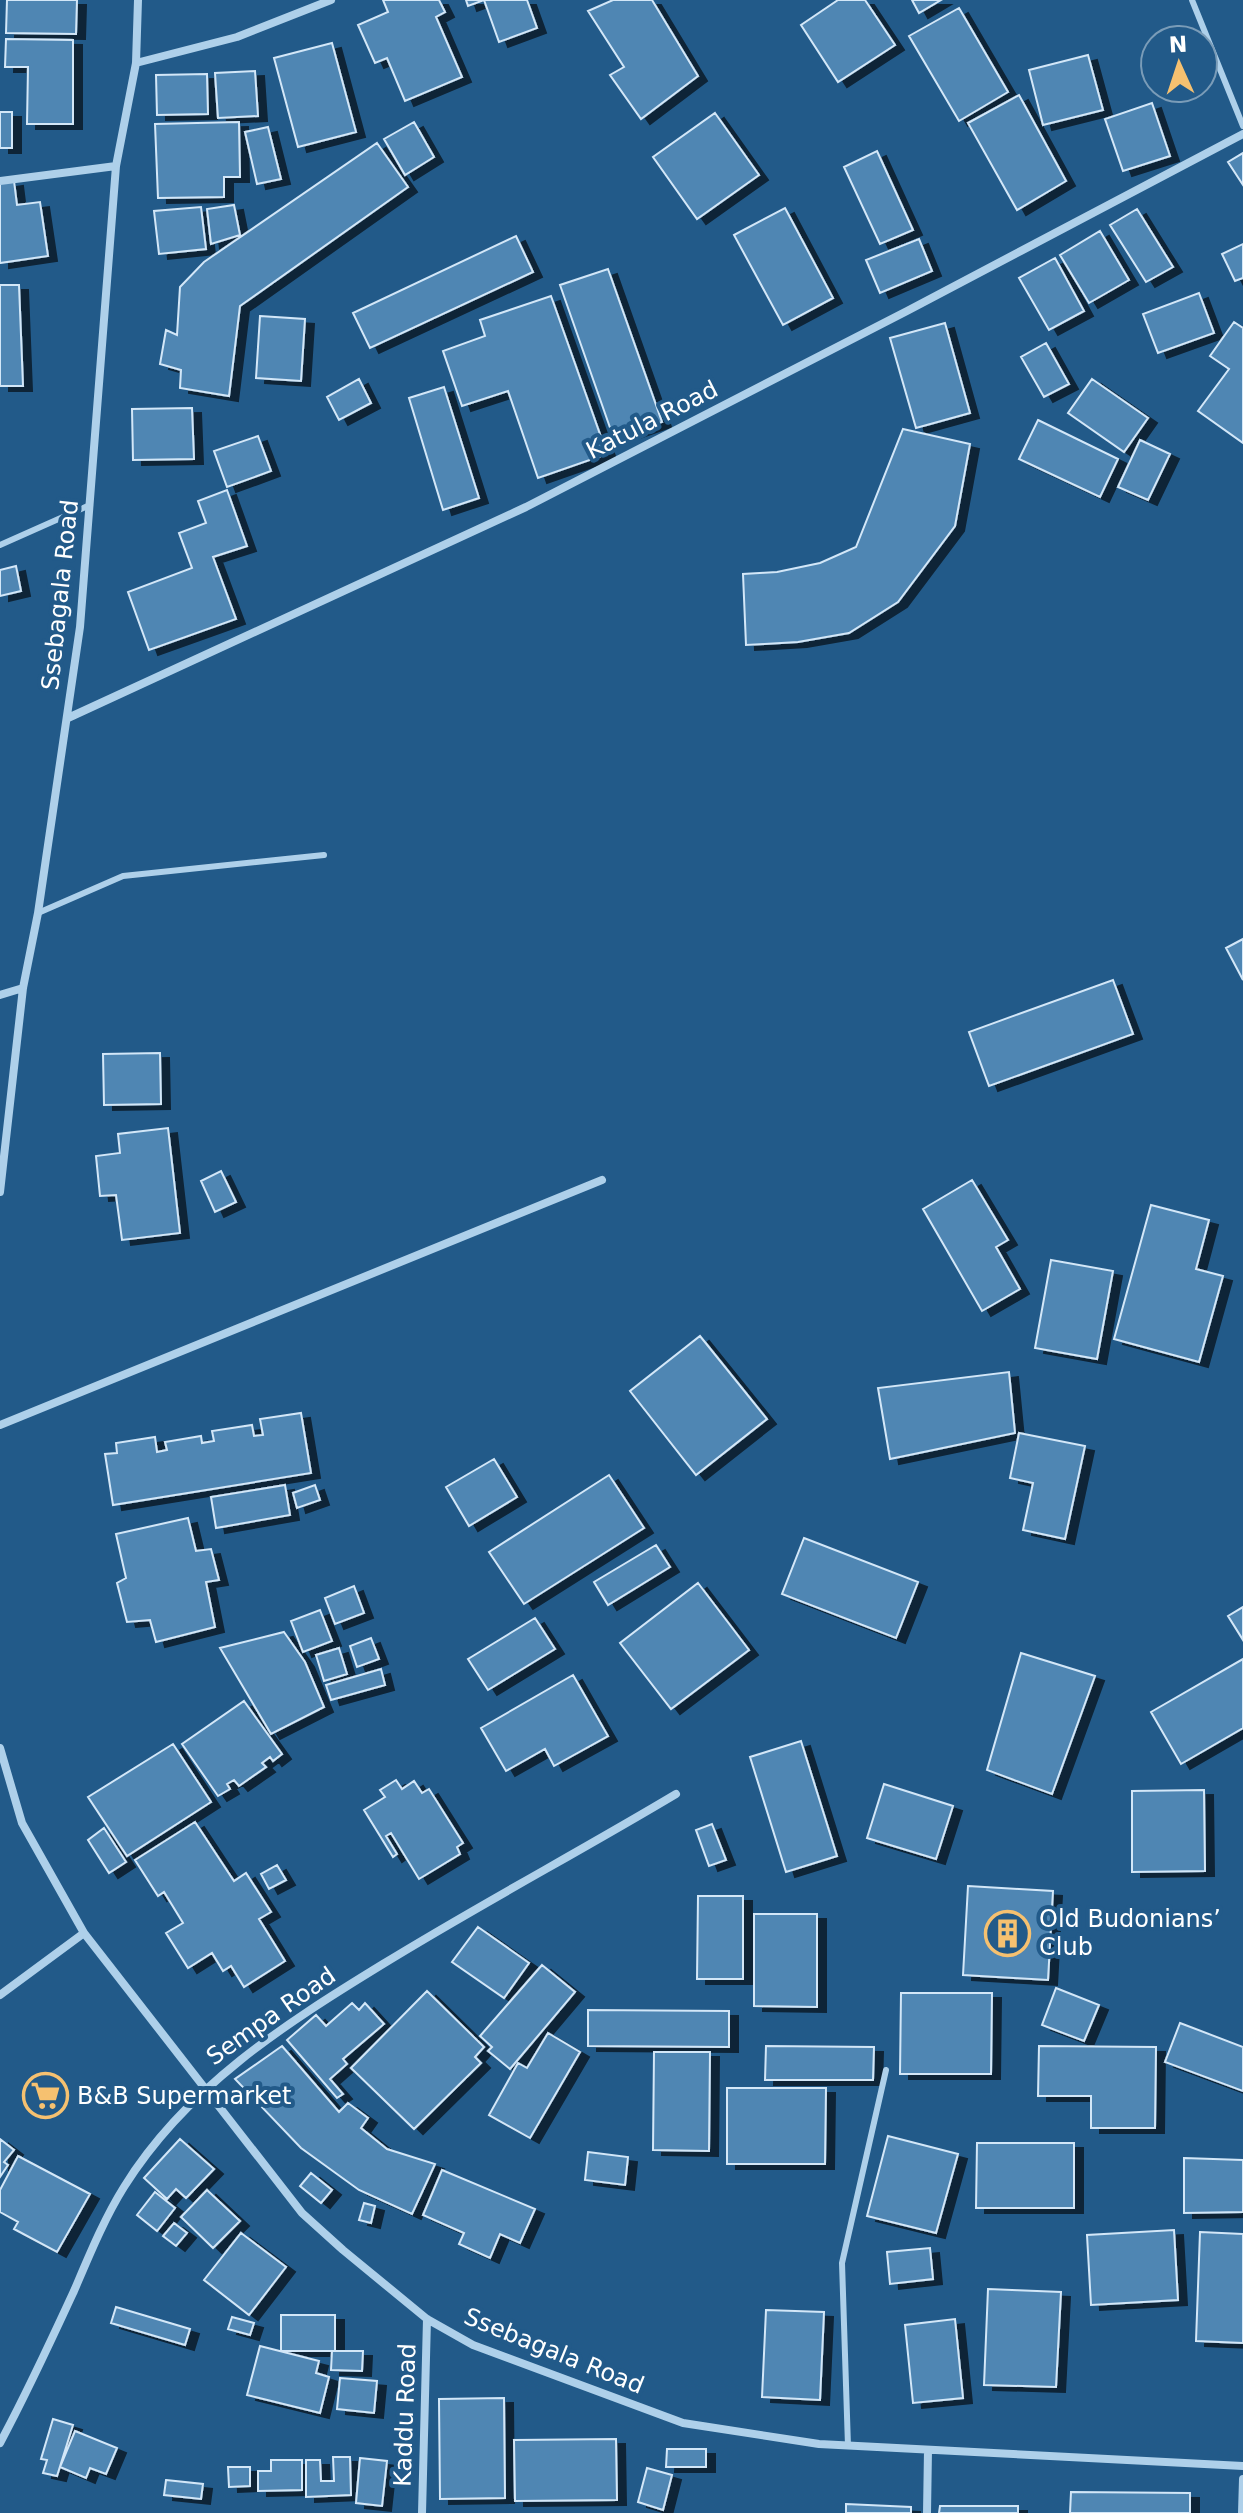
<svg xmlns="http://www.w3.org/2000/svg" width="1243" height="2513" viewBox="0 0 1243 2513" font-family="'DejaVu Sans',sans-serif">
<style>
.building{fill:#4f86b3;stroke:#d3e7f8;stroke-width:2;filter:url(#shadow)}
.lines{fill:none;stroke-linecap:round;stroke-linejoin:round}
.lane{stroke:#aed0ea;stroke-width:6}
.street{stroke:#aed0ea;stroke-width:8}
.labels{text-anchor:middle;stroke-width:8;stroke-linejoin:round;paint-order:stroke}
.street-label{font-size:24px;fill:#fff;stroke:#225a89}
.poi-label{font-size:24px;fill:#fff;stroke:#225a89;text-anchor:start}
</style>
<defs>
<filter id="shadow"><feDropShadow dx="9" dy="5" stdDeviation="0" flood-color="#0009"/></filter>
</defs>
<rect width="100%" height="100%" fill="#225a89"/>
<path class="building" d="M7 0H77L76 34 6 33Z
M383 0H439L445 12 436 17 462 77 405 101 387 58 375 63 358 25 388 12Z
M466 0H527L537 28 499 42 484 0 468 6Z
M613 0H652L698 76 641 119 610 75 624 67 588 11Z
M838 0H865L895 45 838 82 801 25Z
M912 0H941L919 13Z
M959 8 1008 92 959 121 909 36Z
M6 39 73 40V124H27L28 67H5Z
M332 43 356 132 298 147 274 58Z
M1088 55 1103 110 1043 125 1029 70Z
M255 71 258 116 218 118 215 73Z
M207 74 208 114 157 115 156 75Z
M1019 95 1066 181 1017 210 968 123Z
M1152 103 1170 156 1123 171 1105 119Z
M0 112H12V148H0Z
M715 113 759 175 697 219 653 157Z
M239 122 240 177H224V197L158 198 155 124Z
M414 122 434 157 405 175 384 139Z
M268 127 281 179 257 184 245 132Z
M377 143 408 187 240 306 229 396 180 388 181 370 160 364 166 330 177 335 180 287 204 262Z
M877 151 913 230 880 244 844 167Z
M1243 153V185L1228 162Z
M14 181 17 205 40 202 48 256 0 263V183Z
M234 205 240 235 211 244 207 209Z
M201 207 206 249 159 254 154 211Z
M785 208 833 298 783 325 734 235Z
M1137 209 1173 267 1146 282 1110 225Z
M1100 231 1129 280 1089 303 1060 255Z
M516 236 533 272 370 348 353 313Z
M919 239 932 271 880 293 866 260Z
M1243 244V278L1235 281 1222 254Z
M1055 258 1084 311 1049 330 1019 278Z
M608 269 662 422 614 439 560 285Z
M0 285H19L23 386H0Z
M1199 293 1214 333 1158 353 1143 314Z
M551 296 607 454 538 478 508 391 462 406 443 351 485 336 480 320Z
M260 316 305 319 301 381 256 378Z
M1234 322 1243 328V443L1198 411 1229 369 1210 356Z
M945 323 970 413 916 428 890 338Z
M1046 343 1069 384 1044 397 1021 357Z
M359 379 371 403 339 420 327 397Z
M1092 379 1148 418 1124 452 1068 413Z
M444 387 479 498 443 510 409 398Z
M192 408 194 459 133 460 132 409Z
M1038 420 1118 459 1100 497 1019 459Z
M903 429 970 444 955 526 898 602 849 633 798 642 746 645 743 574 777 572 820 563 856 547Z
M258 436 271 471 227 487 214 451Z
M1140 440 1170 454 1148 500 1118 487Z
M227 490 247 546 213 557 236 619 149 650 128 592 192 568 179 533 206 523 198 501Z
M16 566 21 591 0 596V570Z
M1243 939V980L1226 948Z
M1113 980 1133 1034 989 1086 969 1032Z
M160 1053 161 1104 104 1105 103 1054Z
M168 1128 180 1233 122 1240 116 1195 100 1196 96 1156 120 1153 118 1134Z
M221 1171 236 1202 215 1212 201 1181Z
M972 1180 1008 1240 996 1247 1020 1289 982 1311 923 1209Z
M1151 1205 1209 1220 1196 1269 1223 1276 1199 1362 1114 1339Z
M1051 1260 1113 1271 1097 1359 1035 1348Z
M700 1336 767 1419 696 1475 630 1391Z
M1009 1372 1015 1433 890 1459 878 1388Z
M301 1413 311 1473 113 1505 105 1454 117 1453 116 1443 155 1437 157 1452 167 1450 165 1442 201 1436 202 1443 214 1441 212 1431 252 1425 254 1436 263 1435 260 1419Z
M1019 1433 1085 1446 1065 1539 1023 1530 1033 1483 1010 1478Z
M494 1459 517 1497 469 1526 446 1487Z
M609 1475 644 1528 524 1604 489 1552Z
M285 1485 290 1515 216 1528 211 1497Z
M315 1485 320 1500 297 1508 293 1493Z
M188 1518 196 1551 211 1549 219 1580 206 1582 215 1627 156 1642 150 1620 127 1622 117 1583 126 1578 116 1534Z
M804 1538 918 1582 896 1638 782 1594Z
M656 1545 670 1567 608 1605 594 1582Z
M698 1583 749 1650 671 1709 620 1643Z
M354 1586 364 1613 335 1624 325 1598Z
M1243 1607V1640L1228 1616Z
M320 1610 332 1641 303 1652 291 1621Z
M535 1618 555 1649 488 1690 468 1659Z
M284 1632 305 1662 324 1707 271 1734 220 1648Z
M371 1638 379 1659 357 1667 350 1646Z
M339 1648 347 1674 324 1681 316 1655Z
M1021 1653 1095 1676 1052 1794 987 1770Z
M1243 1659V1728L1181 1764 1151 1712Z
M381 1669 385 1685 331 1700 326 1685Z
M573 1675 608 1736 554 1766 545 1749 506 1771 481 1728Z
M244 1701 282 1754 273 1761 270 1757 262 1763 266 1767 239 1786 234 1780 227 1784 230 1789 218 1796 182 1744Z
M801 1741 837 1856 786 1872 750 1757Z
M173 1744 211 1802 127 1856 88 1797Z
M396 1780 402 1789 414 1781 422 1793 429 1789 463 1843 457 1847 460 1854 419 1879 391 1833 386 1836 397 1854 393 1857 364 1810 385 1797 380 1790Z
M884 1784 953 1806 936 1859 867 1838Z
M1204 1790 1205 1871 1132 1872V1791Z
M195 1822 234 1881 246 1873 271 1912 259 1919 285 1961 244 1987 231 1966 223 1971 212 1953 188 1968 166 1933 183 1923 164 1892 158 1896 135 1860Z
M712 1824 726 1860 709 1866 696 1830Z
M104 1828 126 1862 109 1873 88 1840Z
M277 1865 286 1880 269 1889 261 1874Z
M968 1886 1053 1891 1048 1980 963 1975Z
M698 1896H743V1979H697Z
M754 1914H817V2007L754 2006Z
M478 1927 529 1963 504 1998 452 1962Z
M542 1965 575 1992 510 2069 488 2051 492 2047 480 2036Z
M1056 1988 1099 2005 1084 2041 1042 2025Z
M427 1991 484 2047 475 2057 481 2063 414 2129 351 2068Z
M901 1993H992L991 2074H900Z
M352 2003 359 2010 365 2003 384 2024 343 2059 347 2064 330 2079 343 2094 337 2098 287 2040 316 2015 326 2026Z
M588 2010 729 2011V2047L588 2046Z
M1180 2023 1243 2047V2091L1165 2062Z
M548 2033 580 2052 530 2138 489 2115 518 2063 527 2068Z
M282 2046 339 2112 348 2103 368 2118 361 2128 387 2149 435 2164 412 2214 359 2190 301 2148 235 2079Z
M766 2046 874 2047 873 2080H765Z
M1039 2046 1156 2047 1155 2128H1091V2096H1038Z
M654 2052H710L709 2151 653 2150Z
M727 2088H826L825 2164H727Z
M888 2136 958 2154 936 2233 867 2216Z
M0 2139 14 2150 4 2162 8 2165 0 2177Z
M180 2139 214 2169 186 2198 176 2189 167 2199 144 2178Z
M977 2143H1074V2208H976Z
M588 2152 628 2157 625 2185 585 2180Z
M18 2156 90 2194 57 2252 14 2229 18 2222 0 2212V2190Z
M1184 2158 1243 2160V2212L1184 2213Z
M442 2170 535 2209 520 2243 500 2234 490 2258 459 2244 464 2233 423 2215Z
M311 2173 332 2190 321 2203 300 2186Z
M207 2190 240 2221 213 2248 181 2217Z
M155 2192 175 2208 157 2231 137 2215Z
M364 2203 375 2206 371 2223 359 2220Z
M174 2223 187 2233 176 2246 163 2236Z
M1174 2230 1178 2300 1091 2305 1087 2235Z
M1200 2232 1243 2234V2343L1196 2341Z
M241 2233 286 2267 249 2315 204 2280Z
M930 2248 933 2279 890 2284 887 2252Z
M988 2289 1061 2292 1056 2387 984 2385Z
M116 2307 190 2329 185 2345 111 2323Z
M766 2310 824 2312 820 2400 762 2397Z
M281 2315H335V2351H281Z
M232 2317 254 2323 250 2335 228 2329Z
M955 2319 963 2398 913 2403 905 2325Z
M260 2346 319 2361 316 2373 329 2377 320 2413 247 2395Z
M332 2351H363L362 2371 331 2370Z
M340 2378 377 2381 374 2413 337 2409Z
M504 2398 505 2498 440 2499 439 2399Z
M53 2419 73 2425 57 2476 43 2473 47 2460 41 2459Z
M75 2431 117 2448 106 2474 90 2468 86 2478 60 2467Z
M616 2439 617 2500 515 2501 514 2440Z
M667 2449H706V2467H666Z
M333 2457H350L351 2495 306 2497V2460H320L321 2481H334Z
M360 2458 387 2461 382 2506 356 2503Z
M271 2460H302V2490L258 2491V2471H271Z
M228 2467H250V2486L229 2487Z
M647 2468 672 2475 663 2510 638 2502Z
M166 2480 203 2484 201 2499 164 2495Z
M1071 2492 1190 2493V2513H1070Z
M846 2504 911 2507V2513H846Z
M940 2506H1018V2513H939Z"/>
<g class="lines">
<path class="lane" d="M1192 0 1243 126
M0 545 90 505
M38 913 123 876 324 855
M848 2446 842 2263 886 2070"/>
<path class="street" d="M136 63 237 37 331 0
M0 181 116 166
M68 718 526 507 907 311 1243 134
M0 995 23 988
M0 1192 23 988 38 913 80 627 116 166 136 63 138 0
M0 1425 602 1180
M0 1748 22 1823 84 1933 302 2213 343 2250 427 2319 473 2345 683 2423 819 2444 1243 2466
M0 1995 84 1933
M0 2443C27 2393 50 2343 74 2291 89 2256 104 2219 124 2187 186 2087 285 2024 383 1964 479 1905 579 1852 676 1794
M422 2513 427 2319
M927 2513 928 2450
M1242 2513 1243 2479"/>
</g>
<defs>
<symbol id="building-ring" viewBox="-11 -11 22 22"><circle r="9.5" fill="#225a89" stroke="#f6c170" stroke-width="1.5"/><path d="M-4-6H4V6H1V3H-1V6H-4ZM-2.5-4.3h1.7v1.8h-1.7ZM.8-4.3h1.7v1.8H.8ZM-2.5-1h1.7V.8h-1.7ZM.8-1h1.7V.8H.8Z" fill="#f6c170"/></symbol>
<symbol id="supermarket-ring" viewBox="-11 -11 22 22"><circle r="9.5" fill="#225a89" stroke="#f6c170" stroke-width="1.5"/><path d="M-6-5.5h2.5l.6 2H6L4.5 2H-2.5L-4.4-4H-6ZM-1.5 3.2a1.3 1.3 0 1 0 .1 0ZM3 3.2a1.3 1.3 0 1 0 .1 0Z" fill="#f6c170"/></symbol>
</defs>
<g fill-rule="evenodd">
<use href="#building-ring" x="982" y="1908" width="51" height="51"/>
<use href="#supermarket-ring" x="20" y="2070" width="51" height="51"/>
</g>
<g class="labels">
<g class="street-label">
<text transform="translate(652 420) rotate(-27)" y="8">Katula Road</text>
<text transform="translate(60 595) rotate(-84)" y="8">Ssebagala Road</text>
<text transform="translate(271 2016) rotate(-35)" y="8">Sempa Road</text>
<text transform="translate(554 2351) rotate(22)" y="8">Ssebagala Road</text>
<text transform="translate(405 2415) rotate(-88)" y="8">Kaddu Road</text>
</g>
<g class="poi-label">
<text x="1039" y="1927">Old Budonians’<tspan x="1039" dy="28">Club</tspan></text>
<text x="77" y="2104">B&amp;B Supermarket</text>
</g>
</g>
<g transform="translate(1179 64) rotate(357)"><circle r="38" fill="#225a89" stroke="#7a9cb8" stroke-width="2"/>
<path d="M0-6L14 30L0 20L-14 30Z" fill="#f6c170"/>
<text y="-12" font-size="22" font-weight="bold" text-anchor="middle" fill="#ffffff">N</text>
</g>
</svg>
